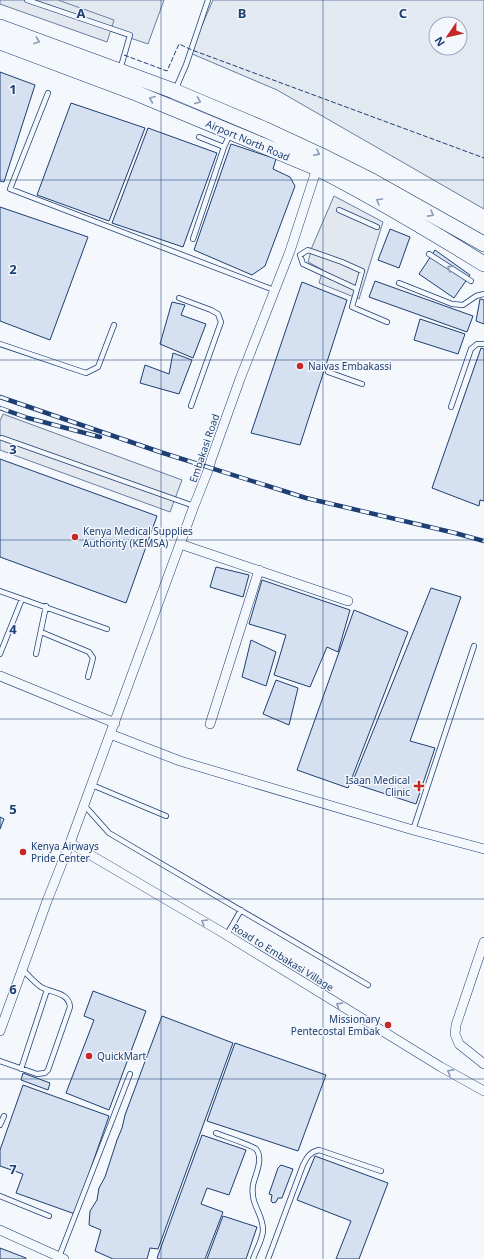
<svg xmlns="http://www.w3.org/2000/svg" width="484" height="1259" viewBox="0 0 484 1259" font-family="'Noto Sans',sans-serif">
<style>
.green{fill:#e3e9f0;stroke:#687fa3;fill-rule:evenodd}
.parking{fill:#e3e8f0;stroke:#687fa3}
.building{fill:#d5e0f0;stroke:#1d3f73}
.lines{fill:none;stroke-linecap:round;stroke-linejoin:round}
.lane-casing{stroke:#1d3f73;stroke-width:6}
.street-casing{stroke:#1d3f73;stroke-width:10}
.primary-casing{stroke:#1d3f73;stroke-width:16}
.lane{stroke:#f4f7fb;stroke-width:4.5}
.street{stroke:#f4f7fb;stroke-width:9}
.primary{stroke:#f4f7fb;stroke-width:15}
.rail-casing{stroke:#1d3f73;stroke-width:4.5}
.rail{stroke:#f4f7fb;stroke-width:3;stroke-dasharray:9;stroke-linecap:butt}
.fence{stroke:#1d3f73;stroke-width:1;stroke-dasharray:5 2;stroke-linecap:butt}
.oneway{stroke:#889bb7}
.grid{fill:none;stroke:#1d3f73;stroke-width:1;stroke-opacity:0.55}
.poi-dot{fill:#c62828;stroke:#f4f7fb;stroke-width:1.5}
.labels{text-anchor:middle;stroke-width:3;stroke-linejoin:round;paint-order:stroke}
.street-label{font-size:10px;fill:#1d3f73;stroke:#f4f7fb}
.poi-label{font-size:10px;fill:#1d3f73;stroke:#f4f7fb;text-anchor:start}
.grid-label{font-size:13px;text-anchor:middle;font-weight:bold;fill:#1d3f73;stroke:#f4f7fb;stroke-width:3;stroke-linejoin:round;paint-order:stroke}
</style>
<rect width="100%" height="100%" fill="#f4f7fb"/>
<path class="green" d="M19 0H164L148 44Z
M213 0H484V209L277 90 190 53ZM436 24H460V48H436Z"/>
<path class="parking" d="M0 0H58L114 20 107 42 0 4Z
M334 196 383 222 359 299 319 283 323 270 308 262 312 247Z
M3 414 182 480 170 512 0 450V421Z"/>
<path class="building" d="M0 72 35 85 4 182 0 181Z
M71 103 145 128 109 221 37 195Z
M148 128 217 153 183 247 112 223Z
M231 144 276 159 273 169 290 177 295 186 265 266 252 275 194 250Z
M0 207 88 237 50 340 0 321Z
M390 229 410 237 399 268 378 260Z
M435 250 470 275 454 298 419 274Z
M375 281 473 316 467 332 369 297Z
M302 282 347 300 300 445 251 433Z
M480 299 484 300V324L476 321Z
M172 302 185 305 181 315 206 324 193 358 160 344Z
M420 319 465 334 458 354 414 340Z
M481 348 484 349V501L480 500 479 506 432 488Z
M173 353 192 360 179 394 140 383 145 365 169 374Z
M0 459 157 516 126 603 0 557Z
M216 567 249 575 243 597 210 587Z
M262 580 350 610 338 652 327 647 310 687 274 675 286 635 249 624Z
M431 588 461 597 410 741 435 748 416 804 352 783Z
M354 610 408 632 348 788 297 770Z
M251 640 276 652 266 686 242 677Z
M276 680 298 688 289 725 263 714Z
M0 817 4 819 0 829Z
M93 991 146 1011 109 1110 66 1093 94 1020 84 1016Z
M162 1016 233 1043 158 1249 150 1248 147 1259H113L95 1251 101 1230 89 1225 90 1211 97 1200 99 1188 105 1177 117 1140 122 1128 125 1115Z
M235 1043 326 1075 298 1151 207 1121Z
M23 1073 50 1083 48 1090 21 1080Z
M23 1085 109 1116 75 1214 16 1193 23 1174 0 1166V1150Z
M202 1135 246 1150 229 1195 207 1188 201 1204 223 1212 205 1259H159L157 1258Z
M315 1156 388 1183 359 1259H336L351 1221 297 1200Z
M281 1165 293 1169 282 1198H278L276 1202 273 1203 271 1201 272 1195 269 1194 278 1168Z
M223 1216 257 1227 246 1259H207Z
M0 1248 26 1258V1259H0Z"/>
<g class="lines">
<defs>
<path id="lane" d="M27 0 130 35 120 70
M176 88 186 65 208 0
M48 93 10 189 274 290
M199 137 224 147
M339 210 377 227
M193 239 224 147 230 134
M308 250 342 262 362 271 357 289 303 264 300 255Z
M429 254 471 281
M399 283 452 304 463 305 476 296 484 294
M357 289 352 307 387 322
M179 298 211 310 218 314 221 322 191 406
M0 344 86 373 98 367 114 325
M328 372 362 384
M451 407 471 349 477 344H484
M2 438 194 506
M0 591 107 629
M41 632 89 652 93 658 88 677
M0 654 22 599
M36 654 46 606
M92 785 166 816
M84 805 109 833 368 985
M413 830 474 646
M226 936 241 910
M0 1061 37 1074 45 1073 48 1070 70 1007C69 992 51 993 41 987 34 982 28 975 22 969
M21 1069 47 990
M0 1125 4 1116
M216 1133C223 1136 252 1145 256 1149 264 1159 255 1175 253 1185 250 1205 263 1213 263 1230 263 1239 256 1250 253 1259
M0 1196 49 1216
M59 1257 130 1074
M268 1259 303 1165C307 1157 310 1152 319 1150L381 1171"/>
<path id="street" d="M180 544 348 601
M0 676 115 723
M210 724 259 570
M110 734 180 761 413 830 484 849
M70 843 220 931 441 1067 484 1091
M484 942 456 1025 455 1034 459 1044 484 1064
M0 1031 47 901 70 843 194 506 209 468 211 460 240 379 290 251 317 168
M0 1230 64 1259"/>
<path id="primary" d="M0 27 174 91 264 129 320 155 372 181 484 244
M0 42 136 93 317 168C374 197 429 230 484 264"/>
</defs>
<use href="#lane" class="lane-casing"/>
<use href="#street" class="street-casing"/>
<use href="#primary" class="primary-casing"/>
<use href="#lane" class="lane"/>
<use href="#street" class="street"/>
<use href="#primary" class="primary"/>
<defs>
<path id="rail" d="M0 397 160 452 306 498 455 533 484 541
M0 408 28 418 100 437"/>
</defs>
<use href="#rail" class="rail-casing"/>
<use href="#rail" class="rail"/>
<path class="fence" d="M124 55 167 71 179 44 192 50 484 158"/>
</g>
<defs><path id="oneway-chevron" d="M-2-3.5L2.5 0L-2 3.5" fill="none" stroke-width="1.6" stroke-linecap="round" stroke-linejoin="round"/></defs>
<g class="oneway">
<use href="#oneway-chevron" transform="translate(37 41) rotate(20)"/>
<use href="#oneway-chevron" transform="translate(152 99) rotate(-157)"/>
<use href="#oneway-chevron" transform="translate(198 101) rotate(23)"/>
<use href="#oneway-chevron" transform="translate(317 153) rotate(26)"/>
<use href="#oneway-chevron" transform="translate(379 201) rotate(-150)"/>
<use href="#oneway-chevron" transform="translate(431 214) rotate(29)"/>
<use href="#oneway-chevron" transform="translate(450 268) rotate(-147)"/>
<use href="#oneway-chevron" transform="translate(204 922) rotate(-149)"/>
<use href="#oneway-chevron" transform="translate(339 1005) rotate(-148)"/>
<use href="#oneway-chevron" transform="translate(450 1072) rotate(-151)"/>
</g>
<path class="grid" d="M161 0V1259M323 0V1259M0 180H484M0 360H484M0 540H484M0 719H484M0 899H484M0 1079H484"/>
<g class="poi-dot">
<circle cx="300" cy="366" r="4"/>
<circle cx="75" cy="537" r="4"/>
<path d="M417 780h4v4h4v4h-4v4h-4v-4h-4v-4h4z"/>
<circle cx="23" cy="852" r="4"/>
<circle cx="388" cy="1025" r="4"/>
<circle cx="89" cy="1056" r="4"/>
</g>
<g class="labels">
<g class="street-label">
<text transform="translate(248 140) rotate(23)" y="4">Airport North Road</text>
<text transform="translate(204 448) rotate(-71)" y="4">Embakasi Road</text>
<text transform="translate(283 957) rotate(32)" y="4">Road to Embakasi Village</text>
</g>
<g class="poi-label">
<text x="308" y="370">Naivas Embakassi</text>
<text x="83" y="535">Kenya Medical Supplies<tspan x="83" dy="12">Authority (KEMSA)</tspan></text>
<text x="410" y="784" text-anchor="end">Isaan Medical<tspan x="410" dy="12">Clinic</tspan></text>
<text x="31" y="850">Kenya Airways<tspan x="31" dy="12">Pride Center</tspan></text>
<text x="380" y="1023" text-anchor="end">Missionary<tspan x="380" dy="12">Pentecostal Embak</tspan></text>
<text x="97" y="1060">QuickMart</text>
</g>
</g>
<g class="grid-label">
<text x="81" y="18">A</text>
<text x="242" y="18">B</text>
<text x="403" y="18">C</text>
<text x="13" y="94">1</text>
<text x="13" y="274">2</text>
<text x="13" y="454">3</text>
<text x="13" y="634">4</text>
<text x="13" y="814">5</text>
<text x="13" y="994">6</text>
<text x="13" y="1174">7</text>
</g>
<g transform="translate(448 36) rotate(236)"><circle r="19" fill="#f4f7fb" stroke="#9eadc5"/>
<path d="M0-3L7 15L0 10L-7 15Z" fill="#c62828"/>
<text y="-6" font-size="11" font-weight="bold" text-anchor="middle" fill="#1d3f73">N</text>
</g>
</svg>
